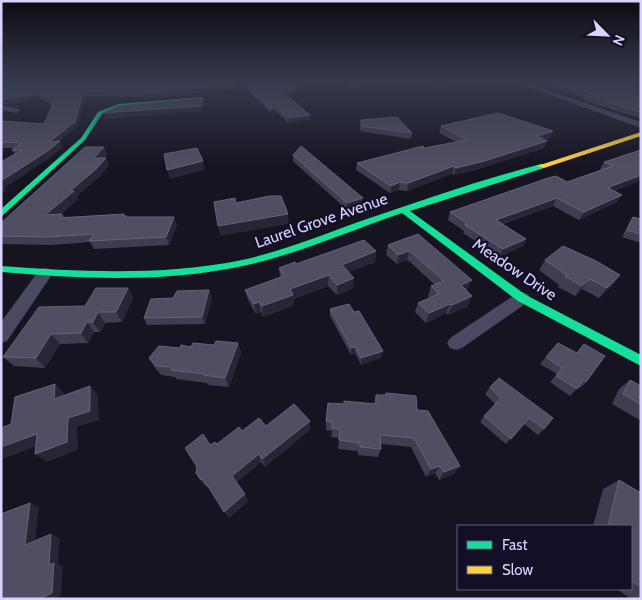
<svg xmlns="http://www.w3.org/2000/svg" width="642" height="600" viewBox="0 0 642 600" font-family="Cabin,sans-serif">
<style>
.lines{fill:none;stroke-linecap:round;stroke-linejoin:round}
.street{fill:#4a4962;fill-rule:evenodd}
.fast{fill:#16e098;fill-rule:evenodd}
.slow{fill:#ffcf43;fill-rule:evenodd}
.wall{fill:#403d50}
.shaded-wall{fill:#282635}
.building{fill:#504e63;stroke:#66637b}
.labels{text-anchor:middle;stroke-width:4.5;stroke-linejoin:round;paint-order:stroke}
.street-label{font-size:16px;fill:#d9d4ff;stroke:#130f26}
</style>
<rect width="100%" height="100%" fill="#161421"/>
<g class="lines">
<path class="street" d="M25 81H32L43 89 36 91Z
M511 81H521L641 122V128Z
M1 105 19 109 20 111 16 113 1 110Z
M45 268 50 269 53 273 7 341 1 343V322L40 269Z
M522 292 528 294 530 298 528 302 462 348 456 350 450 348 447 343 450 338 516 294Z"/>
<path class="fast" d="M202 97 204 100 120 108 102 114 85 140 1 217V209L81 138 98 112 119 104Z
M541 164H544V168L410 211 526 295 641 355V366L518 301 402 213C349 231 298 254 243 266 164 283 81 279 1 272V266C81 272 163 276 242 260 283 251 322 235 361 221 420 201 480 180 541 164Z"/>
<path class="slow" d="M641 132V136L544 168 537 166Z"/>
</g>
<path class="wall" d="M1 81 32 88 41 85 35 81H235L238 89 145 99 144 97 85 96 77 127 59 141 62 147 52 156 4 188 6 190 1 194V162L15 154 12 150 15 148H1V121L44 124 52 105 41 99 7 104 1 103Z
M341 81H377L376 86 358 88 356 90Z
M423 81H465L442 87Z
M541 81H620L641 87V118H639L582 100 583 97 560 90Z
M626 81H641V85Z
M246 86 298 91H295L296 94 285 95 310 115V119L288 123 277 112 271 113 247 90Z
M361 120 412 133 411 139 360 131Z
M441 126 550 138 545 140 547 141 544 148 479 169 454 175 452 174 407 191 399 190 390 193 356 170 357 163 456 142 439 133Z
M104 147 107 154 104 158 109 165 100 176 77 196 78 199 61 214H62L65 217 124 214 125 216 128 217 177 225 169 245 94 249 90 242 52 245 1 244V236Z
M641 150V180L614 191 622 195 617 202 579 220 553 206 503 224 526 239 523 246 499 257 463 233 464 231 448 220 450 212 567 182 602 170 600 169 604 162Z
M293 155 362 205 347 210 293 161Z
M633 217 641 219V243L622 237 629 223Z
M418 234 468 289 466 290 468 306 448 315 446 313 426 323 415 312 418 303 430 298 428 296 431 286 435 285 409 261 407 260 397 264 386 255 388 245Z
M376 251 375 262 349 272 353 288 337 295 328 286 294 299V305L263 317 261 312 256 314 248 300 245 290 280 277 279 268 296 264Z
M545 260 620 275 612 286 599 298 582 289 575 296 558 287 559 285 539 270Z
M128 288 133 298 122 322 105 323 100 332H94L88 343 60 344 45 368 14 366 3 357 85 306Z
M212 297 205 324 147 325 144 318 173 298Z
M330 309 354 312 383 351 381 358 361 365 355 353 351 355 330 316Z
M238 343 241 353 229 387 208 385 207 383 176 379 175 377 161 375 155 368 149 358 180 348Z
M546 357 586 382 580 388 578 387 570 396 550 382 557 374 540 364Z
M630 380 641 386V421L612 404 619 389Z
M490 387 544 429 538 435 524 424 506 444 480 422 484 416 495 404 485 394Z
M386 393 417 410 454 474 439 480 435 473 426 477 411 447 381 444V449L378 457 358 455V451L338 449 339 438 331 437 332 431 326 430V421L344 404H374L376 395H386Z
M266 426 310 430 265 467 261 462 237 482 248 501 229 518 209 487 205 486 200 479 210 445 217 444 242 431Z
M619 480 641 493V599H631L617 589H631V526H593L603 489Z"/>
<path class="shaded-wall" d="M377 81 376 86 358 88 356 90V85L358 83Z
M450 81H465L442 87 443 83Z
M237 84 238 89 145 99 143 94Z
M294 87H298V91H295L296 94 281 95V91Z
M83 91 85 96 77 127 52 147 49 142Z
M39 94 41 99 7 104 4 99Z
M202 98 203 111 106 119 103 113Z
M276 108 277 112 271 113V109Z
M310 115V119L288 123V118Z
M553 131 550 138 534 143 537 136Z
M60 141 62 147 52 156 4 188 6 190 1 194V181Z
M547 141 544 148 479 169 454 175 456 168Z
M104 147 107 154 98 165 94 158Z
M106 158 109 165 100 176 77 196 78 199 50 223 45 215 70 191Z
M203 161 205 170 170 179 167 170Z
M454 166 452 174 407 191 408 183Z
M641 175V180L607 193 608 188 612 186Z
M400 182 399 190 390 193 391 186Z
M622 195 617 202 579 220 584 212Z
M363 198 362 205 347 210V203Z
M557 198 553 206 493 227 496 220Z
M288 214 289 224 220 236 218 226Z
M174 217 177 225 169 245 166 237Z
M526 239 523 246 499 257 503 249Z
M376 251 375 262 341 275 342 265Z
M409 251 407 260 397 264 398 255Z
M329 275 328 286 294 299V305L263 317 262 306 290 289Z
M620 275 612 286 599 298 607 288Z
M354 278 353 288 337 295V285Z
M590 279 582 289 575 296 582 286Z
M472 280 468 289 457 294 461 285Z
M128 288 133 298 122 322 116 312Z
M209 290 212 297 205 324 202 317Z
M472 296 468 306 448 315 452 305Z
M259 302 261 312 256 314 254 304Z
M450 304 446 313 426 323 429 313Z
M98 312 105 323 100 332 93 322Z
M87 322 94 332 88 343 81 333Z
M51 334 60 344 45 368 36 358Z
M238 343 241 353 229 387 225 378Z
M355 347V353L351 355V348Z
M383 351 381 358 361 365V358Z
M55 384 64 393V408L54 399Z
M90 386 98 396 99 420 77 427 78 450 47 462 35 454 68 418Z
M310 421V430L265 467 262 459Z
M37 434 48 442 2 459H1V447Z
M259 454 261 462 236 483 232 476Z
M440 466 435 473 426 477 431 469Z
M460 466 454 474 439 480 444 472Z
M245 494 248 501 229 518 224 512Z
M30 503 39 507 34 548 25 545Z
M51 534 60 538 58 564 63 566 61 595 54 599H40L49 565Z"/>
<path class="building" d="M1 81H25L32 88 42 85V83L39 81H235L237 84 143 94 147 92 83 91 75 122 49 142 60 141 49 150 1 181V162L22 150H12L22 143 1 142V121L44 124 54 101 39 94 4 99H1Z
M250 81H294L298 87H294L295 90 281 91 310 115 288 118 276 108 271 109 246 86Z
M349 81H377L358 83 356 85Z
M438 81H450L443 83Z
M552 81H620L641 87V112L584 95 591 93 562 86Z
M202 98V106L103 113 119 106Z
M498 113 553 131 537 136 547 141 481 162 456 168 454 166 408 183 400 182 391 186 357 163 423 146 424 148 467 140 441 126Z
M397 117 412 133 361 126V120Z
M301 146 363 198 347 203 293 155Z
M85 147H104L94 158H106L96 169 70 191H74L45 215 62 214 60 218 124 214 123 216H127L126 217H174L166 237 89 241 94 234 46 237 1 236V223Z
M197 148 203 161 167 170 164 154Z
M641 150V175L612 186 608 188 622 195 584 212 557 198 496 220 526 239 503 249 465 225 468 224 450 212 548 178 556 176 567 182 613 166 604 162Z
M269 196H281L288 214 218 226 214 202 235 198 236 203Z
M633 217 641 219V234L627 230Z
M418 234 472 280 461 285 472 296 452 305 450 304 429 313 418 303 439 294 431 286 444 281 411 252 409 251 398 255 388 245Z
M364 240 376 251 342 265 354 278 337 285 329 275 290 289 293 295 262 306 259 302 254 304 245 290 284 276 279 268 295 262 296 264Z
M563 246 596 261 620 275 607 288 590 279 582 286 565 276 567 275 545 260Z
M96 288H128L116 312H98L93 322H87L81 333 51 334 36 358 3 357 39 307 85 306Z
M209 290 202 317 144 318 151 299 173 298 177 291Z
M349 304 354 312 359 311 383 351 361 358 355 347 351 348 330 309Z
M216 341 238 343 225 378 204 375 205 374 171 370 172 367 156 366 149 358 159 346 180 348 181 345 191 347 193 343 214 345Z
M558 343 577 353 584 344 605 356 586 382 583 380 577 389 556 376 562 368 546 357Z
M499 378 553 418 544 429 529 418 511 439 484 416 501 398 490 387Z
M630 380 641 386V404L623 394Z
M55 384 54 399 90 386V411L68 418 67 442 35 454 37 434 1 447V428L11 424 15 397Z
M386 393 416 396 417 410 428 411 460 466 444 472 440 466 431 469 414 438 380 435 381 449 360 447V443L339 440 340 429 332 428V422L326 421 328 403 344 404V401L376 404V395H386Z
M294 404 310 421 262 459 259 454 232 476 245 494 224 512 204 480 200 479 196 473 197 467 185 448 203 434 210 445 215 442 217 444 239 427 242 431 259 418 266 426Z
M619 480 641 493V587L631 580V526H608Z
M30 503 25 545 51 534 49 565 54 563 52 593 40 599H1V514Z"/>
<linearGradient id="sky" x2="0" y2="1"><stop stop-color="#0c0b12"/><stop offset="0.49" stop-color="#363a4e"/><stop offset="1" stop-color="#363a4e" stop-opacity="0"/></linearGradient>
<rect width="642" height="165" fill="url(#sky)"/>
<g class="labels">
<g class="street-label">
<text transform="translate(321 220) rotate(-19)" y="6">Laurel Grove Avenue</text>
<text transform="translate(515 269) rotate(34)" y="6">Meadow Drive</text>
</g>
</g>
<rect width="642" height="600" fill="none" stroke="#d9d4ff" stroke-width="5"/>
<rect x="457" y="525" width="175" height="65" fill="#130f26" stroke="#625e7d"/>
<rect x="467" y="541" width="25" height="8" fill="#16e098" stroke="#625e7d"/>
<text x="502" y="550" font-size="15" fill="#d9d4ff">Fast</text>
<rect x="467" y="566" width="25" height="8" fill="#ffcf43" stroke="#625e7d"/>
<text x="502" y="575" font-size="15" fill="#d9d4ff">Slow</text>
<g transform="translate(607 35) rotate(114)" stroke="#130f26" stroke-width="4" paint-order="stroke">
<path d="M0-4L9 19L0 12L-9 19Z" fill="#d9d4ff"/>
<text y="-8" font-size="14" font-weight="bold" text-anchor="middle" fill="#d9d4ff">N</text>
</g>
</svg>
